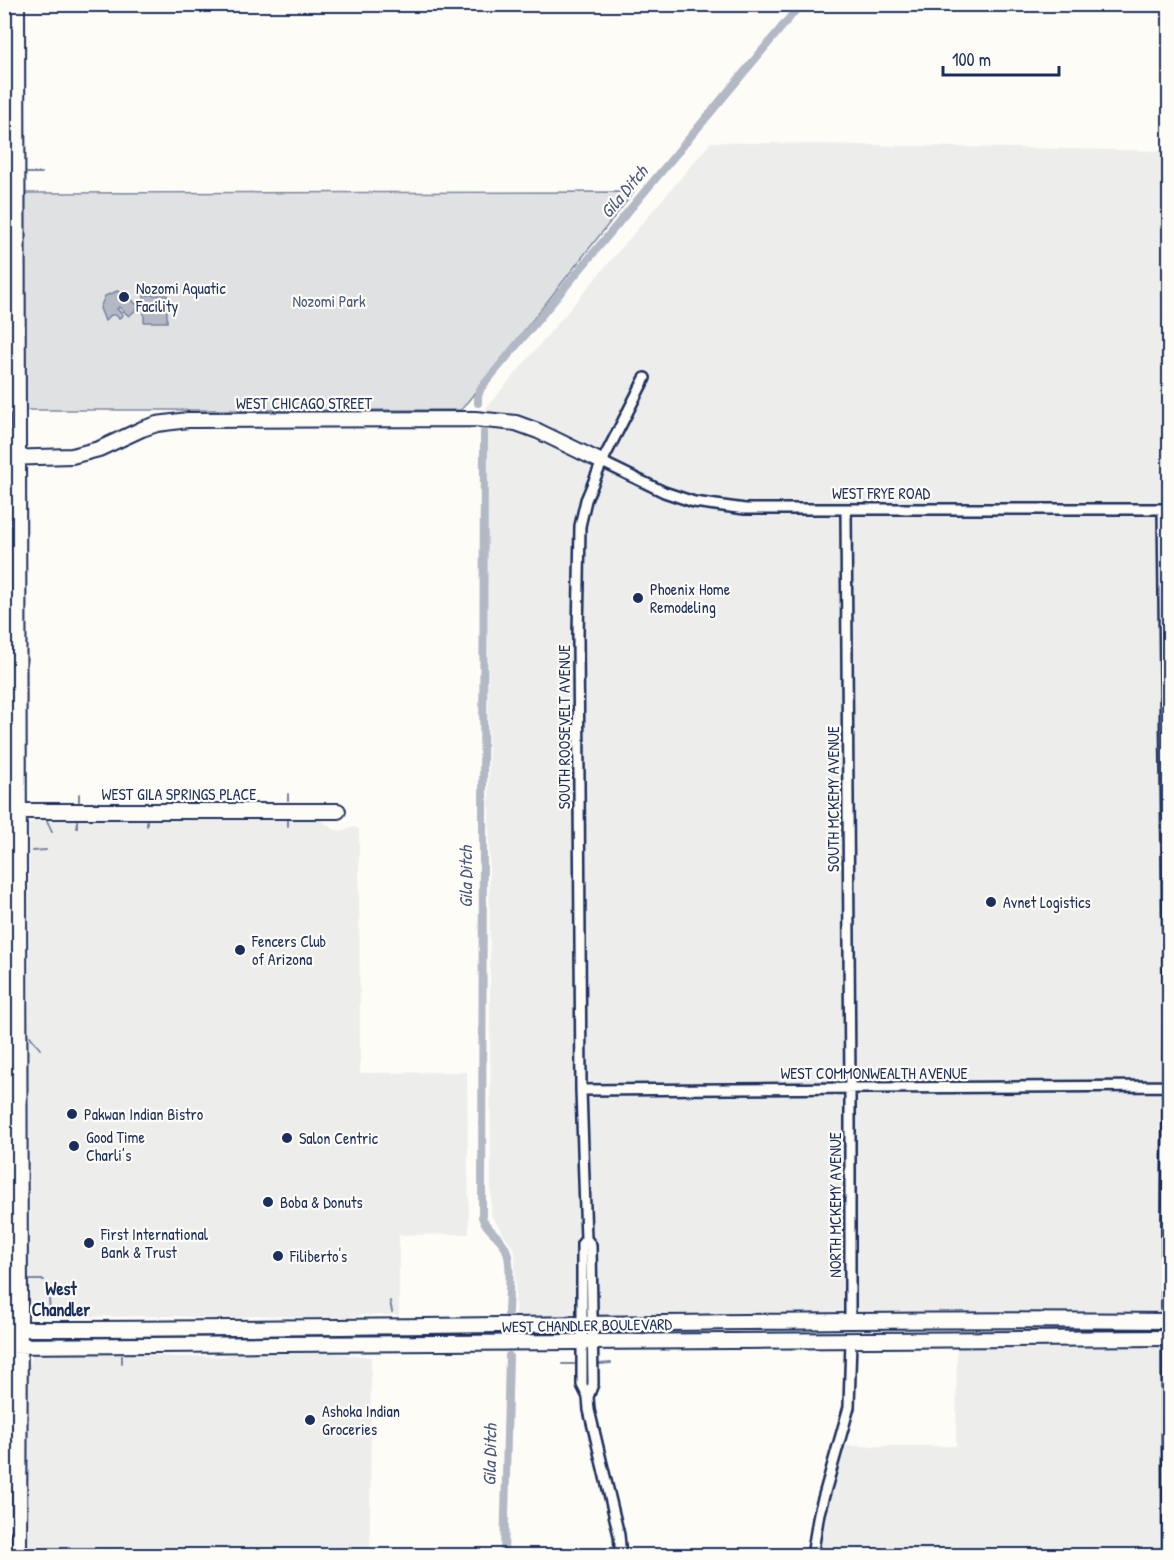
<svg xmlns="http://www.w3.org/2000/svg" width="1174" height="1560" viewBox="0 0 1174 1560" font-family="'Patrick Hand',sans-serif">
<style>
.built{fill:#edeeec}
.green{fill:#e0e1e3;stroke:#7e88a0;stroke-width:1.5}
.water{fill:#b3b8c5;stroke:#76819c;stroke-width:1.5}
.lines{fill:none;stroke-linecap:round;stroke-linejoin:round}
.stream{stroke:#76819c;stroke-width:2}
.canal{stroke:#b3b8c5;stroke-width:8}
.street-casing{stroke:#1b2f5e;stroke-width:14}
.secondary-casing{stroke:#1b2f5e;stroke-width:18}
.street{stroke:#fdfcf7;stroke-width:9}
.secondary{stroke:#fdfcf7;stroke-width:14}
.poi-dot{fill:#1b2f5e;stroke:#fdfcf7;stroke-width:2}
.labels{text-anchor:middle;stroke-width:4.5;stroke-linejoin:round;paint-order:stroke}
.poi-label{font-size:16px;fill:#1b2f5e;stroke:#fdfcf7;text-anchor:start}
.park-label{font-size:16px;fill:#4c5c7f;stroke:#fdfcf7}
.street-label{font-size:16px;fill:#1b2f5e;stroke:#fdfcf7}
.water-label{font-size:18px;font-style:italic;fill:#49587d;stroke:#fdfcf7}
.neighbourhood-label{font-size:18px;font-weight:bold;fill:#1b2f5e;stroke:#fdfcf7}
</style>
<rect width="100%" height="100%" fill="#fdfcf7"/>
<filter id="ink" filterUnits="userSpaceOnUse"><feTurbulence type="fractalNoise" baseFrequency=".0167" numOctaves="2"/><feDisplacementMap in="SourceGraphic" scale="12" xChannelSelector="R" yChannelSelector="G"/><feConvolveMatrix kernelMatrix="1 2 1 2 8 2 1 2 1" color-interpolation-filters="sRGB"/></filter>
<g filter="url(#ink)">
<path class="built" d="M711 142 1169 151V1555H812L839 1446H956L957 1338 516 1342 515 1251 491 1215 487 407Z
M313 818 320 819 333 829 341 831 353 827 359 829 360 1073 467 1072 469 1234 399 1235V1315H361L342 1319 254 1315 233 1320 175 1316 38 1317 29 1315 26 1309 30 1220 29 1095 26 1080 25 1048 29 1013V824L37 819Z
M254 1351H307L371 1357 370 1555 23 1556 27 1510 29 1364 33 1355 36 1353 124 1352 177 1357 222 1356Z"/>
<path class="green" d="M634 192 461 410H26L23 193Z"/>
<path class="water" d="M117 291 128 296 139 307 129 316 119 307 117 309 123 315 119 318 115 315H111L105 321 100 308 105 296Z
M144 295H167V322H144Z"/>
<g class="lines">
<path class="stream" d="M27 173H42
M79 794V801
M288 794V800
M288 820V826
M47 821 52 832
M77 821V828
M147 821V826
M32 851 46 850
M30 1036 40 1049
M29 1280H44
M49 1298 50 1314
M390 1301 392 1312
M122 1356V1363
M562 1364H574
M600 1364 611 1363"/>
<path class="canal" d="M478 403V396L481 388 801 4
M484 432 482 1217C486 1230 499 1235 505 1247 513 1262 508 1296 508 1313
M504 1556 509 1356"/>
<defs>
<path id="street" d="M602 462 664 492 694 502 745 509H1170
M1163 509 1169 1018 1167 1230 1168 1556
M846 510 850 1088V1321
M581 1090 1167 1086
M586 1239 591 1245 593 1384 588 1397
M621 1556 619 1535 589 1410 588 1397 582 1385V1244L586 1239 581 1090 578 636 580 526 586 500 602 462 645 378
M812 1556 819 1513 849 1407 851 1340"/>
<path id="secondary" d="M17 4 20 1313 19 1556
M4 192V373
M4 404V410
M4 458 72 456 99 449 142 429 157 424 188 420 475 419 516 423 538 431 602 462
M4 598 7 1314 4 1528
M10 811H338
M4 1329C393 1330 781 1317 1170 1321
M4 1346 1170 1338"/>
</defs>
<use href="#street" class="street-casing"/>
<use href="#secondary" class="secondary-casing"/>
<use href="#street" class="street"/>
<use href="#secondary" class="secondary"/>
</g>
</g>
<g class="poi-dot">
<circle cx="124" cy="297" r="6"/>
<circle cx="638" cy="598" r="6"/>
<circle cx="991" cy="902" r="6"/>
<circle cx="240" cy="950" r="6"/>
<circle cx="72" cy="1114" r="6"/>
<circle cx="287" cy="1138" r="6"/>
<circle cx="74" cy="1146" r="6"/>
<circle cx="268" cy="1202" r="6"/>
<circle cx="89" cy="1243" r="6"/>
<circle cx="278" cy="1256" r="6"/>
<circle cx="310" cy="1420" r="6"/>
</g>
<g class="labels">
<g class="poi-label">
<text x="136" y="294">Nozomi Aquatic<tspan x="136" dy="18">Facility</tspan></text>
<text x="650" y="595">Phoenix Home<tspan x="650" dy="18">Remodeling</tspan></text>
<text x="1003" y="908">Avnet Logistics</text>
<text x="252" y="947">Fencers Club<tspan x="252" dy="18">of Arizona</tspan></text>
<text x="84" y="1120">Pakwan Indian Bistro</text>
<text x="86" y="1143">Good Time<tspan x="86" dy="18">Charli’s</tspan></text>
<text x="299" y="1144">Salon Centric</text>
<text x="280" y="1208">Boba &amp; Donuts</text>
<text x="101" y="1240">First International<tspan x="101" dy="18">Bank &amp; Trust</tspan></text>
<text x="290" y="1262">Filiberto's</text>
<text x="322" y="1417">Ashoka Indian<tspan x="322" dy="18">Groceries</tspan></text>
</g>
<g class="park-label">
<text x="329" y="307">Nozomi Park</text>
</g>
<g class="street-label">
<text x="304" y="409">WEST CHICAGO STREET</text>
<text x="881" y="499">WEST FRYE ROAD</text>
<text transform="translate(564 727) rotate(-90)" y="6">SOUTH ROOSEVELT AVENUE</text>
<text x="179" y="800">WEST GILA SPRINGS PLACE</text>
<text transform="translate(833 799) rotate(-90)" y="6">SOUTH MCKEMY AVENUE</text>
<text x="874" y="1079">WEST COMMONWEALTH AVENUE</text>
<text transform="translate(835 1205) rotate(-90)" y="6">NORTH MCKEMY AVENUE</text>
<text transform="translate(587 1325) rotate(-1)" y="6">WEST CHANDLER BOULEVARD</text>
</g>
<g class="water-label">
<text transform="translate(624 192) rotate(-50)" y="6">Gila Ditch</text>
<text transform="translate(466 877) rotate(-90)" y="6">Gila Ditch</text>
<text transform="translate(490 1455) rotate(-89)" y="6">Gila Ditch</text>
</g>
<g class="neighbourhood-label">
<text x="61" y="1295">West<tspan x="61" dy="21">Chandler</tspan></text>
</g>
</g>
<rect width="1174" height="1560" fill="none" stroke="#fdfcf7" stroke-width="24"/>
<rect x="12" y="12" width="1150" height="1536" fill="none" stroke="#1b2f5e" stroke-width="2" filter="url(#ink)"/>
<path d="M943 66v9h116v-9" fill="none" stroke="#1b2f5e" stroke-width="3"/>
<text x="952" y="66" font-size="18" fill="#1b2f5e" stroke="#fdfcf7" stroke-width="4.5" paint-order="stroke">100 m</text>
</svg>
